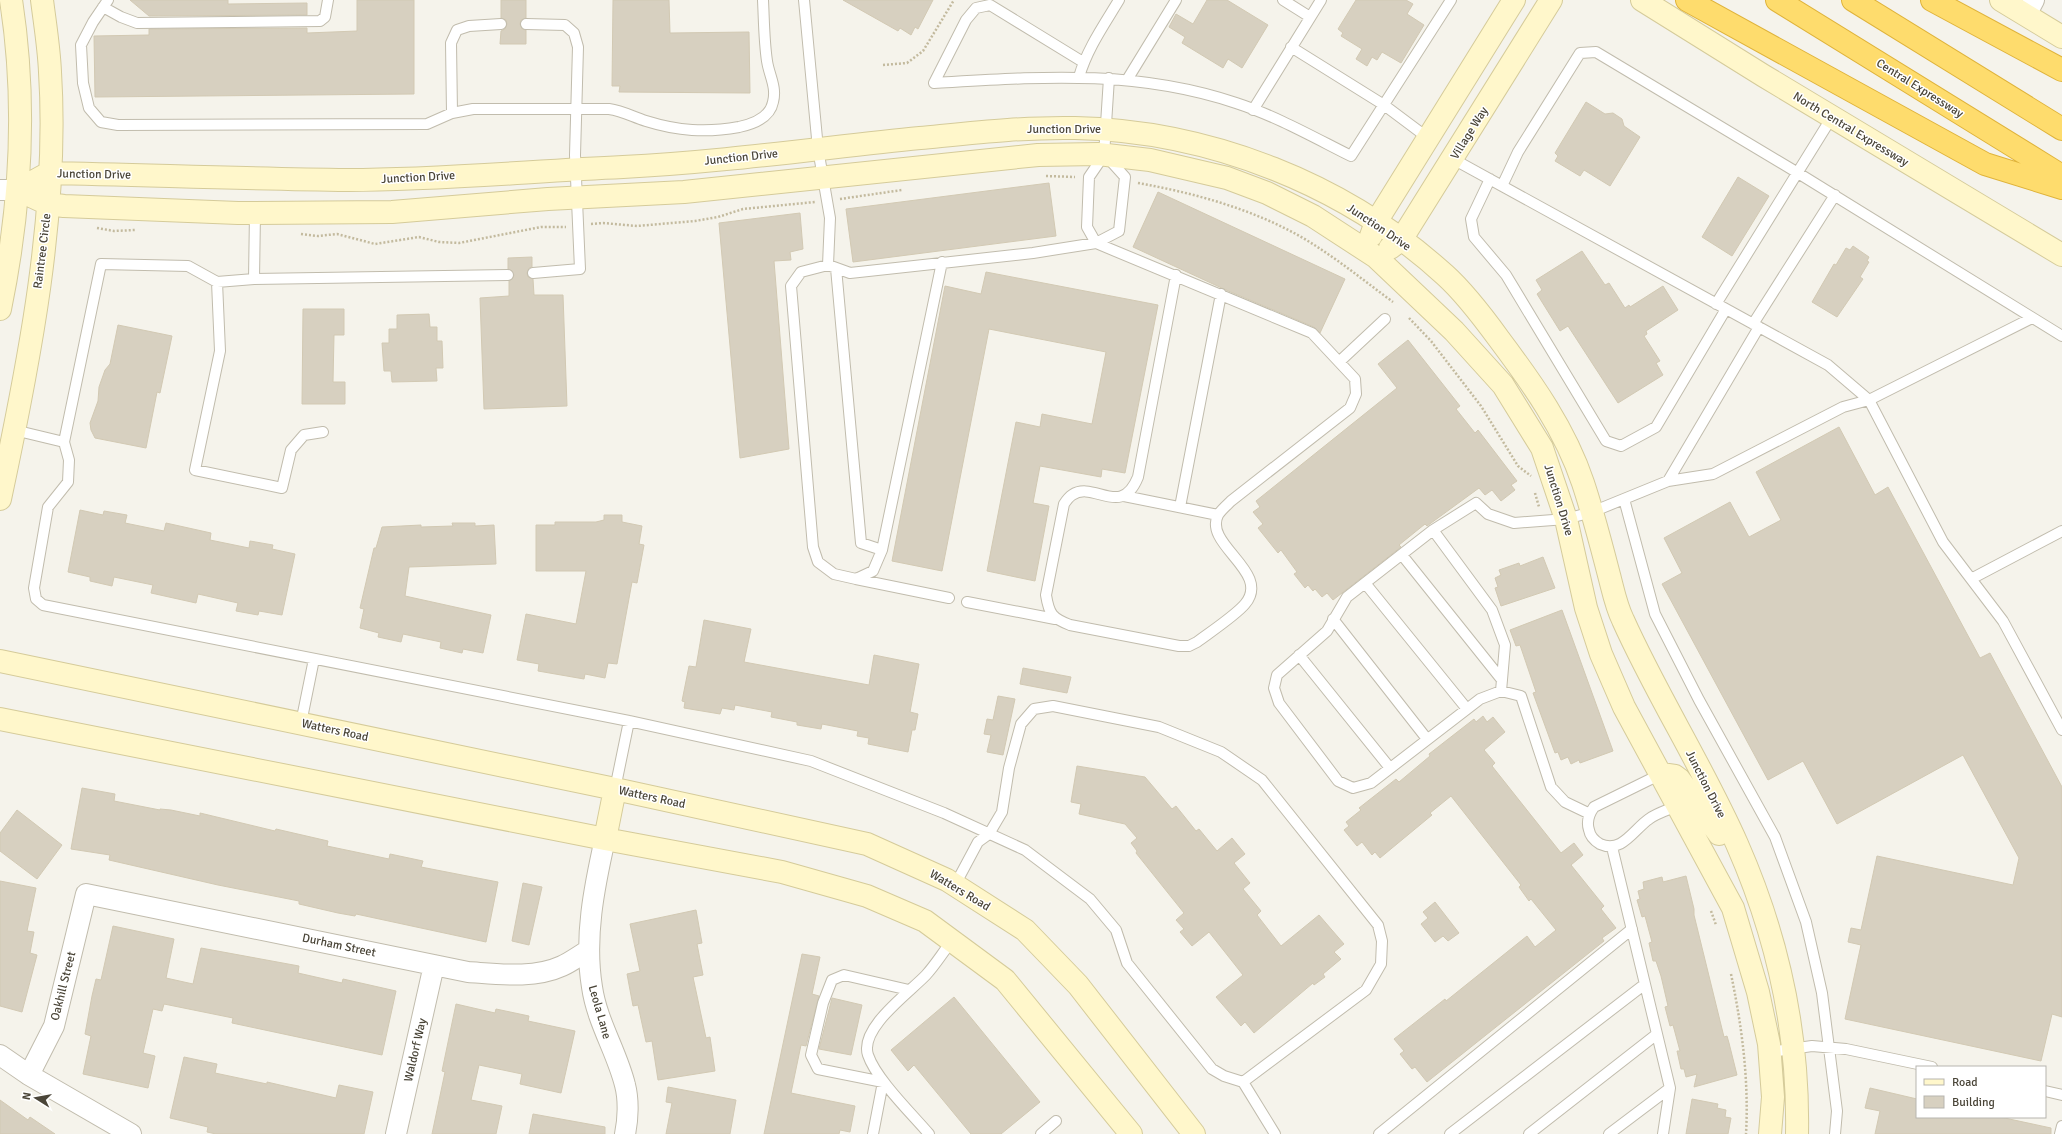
<svg xmlns="http://www.w3.org/2000/svg" width="2062" height="1134" viewBox="0 0 2062 1134" font-family="Signika,sans-serif">
<style>
.building{fill:#d7d0c0;stroke:#d2c9b3}
.lines{fill:none;stroke-linecap:round;stroke-linejoin:round}
.lane-casing{stroke:#c1bcad;stroke-width:12}
.street-casing{stroke:#c1bcad;stroke-width:22}
.secondary-casing{stroke:#d5cb9a;stroke-width:24}
.highway-casing{stroke:#dfb33b;stroke-width:24}
.path{stroke:#c3ba9e;stroke-width:2.5;stroke-dasharray:2 2;stroke-linecap:butt}
.lane{stroke:#fff;stroke-width:10}
.street{stroke:#fff;stroke-width:20}
.secondary{stroke:#fff7cb;stroke-width:22}
.highway{stroke:#fedc6d;stroke-width:22}
.labels{text-anchor:middle;stroke-width:3;stroke-linejoin:round;paint-order:stroke}
.street-label{font-size:12px;fill:#4a4538;stroke:#fff}
</style>
<rect width="100%" height="100%" fill="#f5f3eb"/>
<path class="building" d="M130 0H228V4L307 3V15L149 16Z
M357 0H414V94L95 97 94 36 149 35V29L307 28V33L357 31Z
M501 0H526V18L521 20 520 24 522 29 526 30V44H500L501 31 505 29 507 24 506 20 501 18Z
M613 0H669L670 33 749 32 750 93 619 92 620 86H612Z
M843 0H933L918 29 915 27 911 35 900 28 898 31Z
M1207 0H1227L1268 25 1242 68 1228 59 1223 68 1182 43 1185 37 1169 27 1176 14 1193 24Z
M1356 0H1406L1413 4 1407 14 1424 25 1401 63 1382 52 1377 60 1372 57 1367 66 1356 59 1362 49 1341 36 1343 33 1338 29Z
M1586 102 1605 114 1613 113 1622 119 1624 126 1640 137 1610 186 1584 170 1580 176 1555 161 1558 156 1555 153Z
M1738 177 1769 196 1732 256 1702 237Z
M1049 183 1056 236 853 262 846 209Z
M1158 192 1345 279 1320 333 1314 327 1226 290 1133 247Z
M800 213 803 249 790 252 791 260 774 261 789 449 740 458 719 223Z
M1853 246 1869 257 1867 261 1869 262 1860 277 1863 279 1837 317 1812 302 1834 264 1836 265 1846 248 1850 250Z
M1582 251 1605 285 1609 283 1625 308 1629 305 1630 307 1663 286 1678 310 1646 331 1647 334 1644 336 1660 361 1656 363 1663 375 1618 403 1568 326 1560 331 1537 294 1542 290 1536 280Z
M532 257V267L529 268 527 273 528 277 533 279 534 295H563L567 406 484 409 480 298 509 296V281L513 278 514 275 511 270 508 269V258Z
M986 272 1158 305 1125 473 1102 469 1101 477 1040 466 1033 503 1049 506 1035 581 987 571 1016 422 1040 427 1042 414 1092 424 1106 352 989 329 942 571 892 561 945 286 981 294Z
M303 309H344V335H334L333 382H345V404H302Z
M429 314 430 327H437V341H442L443 368H436L437 381 392 382 391 371H384L382 343H389V329H397V315Z
M118 325 172 336 160 393 157 392 146 448 95 438 91 430 90 423 98 401 99 387 105 370 110 364Z
M1408 340 1460 406 1456 409 1475 433 1478 430 1517 481 1511 485 1515 490 1501 501 1492 490 1485 495 1479 488 1427 526 1425 524 1399 545 1401 547 1333 600 1327 593 1322 597 1315 589 1313 591 1308 585 1305 588 1294 574 1297 572 1281 550 1278 553 1258 528 1263 524 1253 512 1260 507 1256 501 1397 388 1378 364Z
M1839 427 1875 495 1888 487 1980 658 1990 653 2062 787V1017L2052 1014 2041 1061 1845 1019 1861 945 1848 942 1851 928 1861 930 1877 856 2013 885 2019 858 1963 755 1837 824 1803 761 1768 780 1662 584 1682 573 1664 538 1730 502 1749 537 1781 520 1756 472Z
M80 510 103 515 104 511 127 515 125 523 164 531 166 523 211 533 210 540 249 548 250 541 273 545 272 549 295 554 282 615 259 611 258 615 236 611 238 603 198 594 196 603 151 593 153 585 114 577 112 586 90 581V577L68 572Z
M604 515H622V522L642 526 639 544 644 545 637 583 632 582 617 664 608 663 605 678 585 674 584 679 538 671 539 664 517 660 526 614 576 624 586 571H536V525H555V522H596L604 520Z
M452 523H475V526L494 525 496 564 409 567 405 596 491 615 483 653 463 649 462 653 440 648 441 642 403 634 401 642 378 637 379 633 360 628 364 609 360 608 374 548H376L382 527 421 525V527L453 526Z
M1543 557 1555 588 1501 606 1495 588 1498 587 1495 578 1501 575 1499 570 1519 563 1520 566Z
M1562 610 1613 751 1580 763 1579 760 1571 764 1568 757 1561 760 1558 752 1555 753 1533 693 1536 692 1520 645 1516 646 1510 630Z
M704 620 751 629 744 662 869 685 874 655 919 664 910 712 918 714 915 730H912L908 752 868 744 869 738 857 736 858 731 822 724 821 729 797 725V722L771 717 772 712 735 705 734 710 722 708 720 714 684 708 685 702 682 701 689 666 696 667Z
M1023 668 1071 677 1067 693 1020 684Z
M998 696 1015 699 1003 755 987 752 991 735 984 734 987 719 993 720Z
M1483 716 1487 722 1493 717 1505 732 1484 750 1495 763 1492 766 1561 853 1574 843 1583 855 1571 865 1604 906 1601 909 1616 928 1602 938 1604 941 1427 1082 1415 1067 1412 1069 1400 1054 1404 1051 1394 1039 1445 999 1446 1001 1527 936 1535 947 1556 930 1531 899 1529 901 1519 887 1521 885 1451 796 1430 813 1432 815 1380 858 1375 852 1372 855 1362 842 1357 846 1344 830 1349 826 1346 822 1361 810 1359 808 1396 779 1399 782 1430 756 1429 754 1474 719 1476 722Z
M1077 766 1145 777 1172 809 1176 806 1196 831 1199 829 1217 851 1232 838 1245 854 1234 863 1250 883 1243 889 1261 911 1257 915 1281 946 1319 915 1344 944 1334 952 1341 959 1323 974 1325 977 1314 985 1313 983 1254 1033 1245 1022 1241 1026 1216 997 1243 975 1209 932 1192 946 1180 932 1184 929 1176 920 1184 913 1136 853 1137 851 1131 843 1137 838 1125 824 1079 814 1081 804 1071 802Z
M82 788 115 794 114 801 160 810V809L171 810 200 816V813L275 831 276 829 328 841 327 846 389 859 390 854 423 861 421 867 498 882 486 942 356 914 355 916 338 913 299 904V901L218 885 109 860 110 855 71 849Z
M17 810 62 845 37 879 0 851V833Z
M1686 876 1694 909V915L1724 1037 1727 1036 1729 1043 1737 1075 1694 1087 1697 1074 1686 1077 1684 1069H1681L1677 1051H1680L1673 1025 1670 1026 1665 1007 1668 1006 1661 976 1656 961H1653L1649 943 1652 942 1645 916 1642 917 1637 900 1640 899 1638 891 1644 889 1643 882 1662 877 1663 882Z
M0 881 36 888 27 931 34 932 30 953 37 955 22 1012 0 1006Z
M523 883 542 887 529 945 512 941Z
M1435 902 1459 933 1448 941 1443 936 1435 942 1421 924 1428 918 1423 912Z
M696 910 702 943 697 944 703 975 693 977 706 1038 710 1037 715 1071 658 1080 652 1041 646 1042 638 1005 633 1006 627 974 640 971 630 924Z
M113 926 174 939 166 978 193 984 201 948 299 966 298 973 342 983 343 979 396 991 382 1055 232 1023 233 1018 164 1004 162 1011 153 1009 143 1053 155 1056 148 1088 83 1074 91 1036 85 1034 92 996 96 979 101 980Z
M802 954 820 957 812 994 819 996 806 1046 801 1045 791 1093 855 1106 850 1132 840 1130 839 1134H764Z
M954 997 1040 1102 1001 1134H971L914 1065 908 1071 891 1050Z
M832 998 862 1005 851 1055 819 1049Z
M456 1004 495 1013 496 1009 529 1016 528 1021 575 1031 561 1093 520 1084 522 1074 479 1065 471 1100 502 1106 496 1134H432L445 1072 442 1071Z
M184 1057 217 1064 215 1073 267 1084V1082L336 1098 339 1085 373 1092 364 1134H216L207 1132 208 1127 170 1118Z
M668 1087 736 1100 730 1134H666L672 1103 666 1102Z
M1870 1088 1917 1099V1117H2000L2051 1128V1134H1875L1880 1111 1865 1108Z
M1692 1099 1718 1104 1717 1108 1726 1110 1725 1117 1731 1118 1728 1134H1686Z
M0 1100 28 1120 30 1117 55 1134H0Z
M533 1114 605 1127V1134H529Z"/>
<g class="lines">
<defs>
<path id="lane" d="M108 0 93 22 81 45 83 83 89 108 101 122 118 125 427 124 452 113 473 109H609C623 111 633 117 646 121 678 131 706 133 739 127 753 124 770 118 773 102 777 87 769 75 767 61 764 41 764 20 763 0
M804 0 818 149 830 218 828 265 850 273 1033 253 1096 243 1119 231 1125 177 1107 157
M1283 0 1310 17
M103 7 121 17 137 23 320 21 325 17 328 0
M526 24 565 25 574 33 578 47 575 155 580 269 533 273
M1291 47 1384 105 1428 138
M1079 77C1087 49 1104 25 1119 0
M1109 78 1104 155 1089 177 1087 227 1096 243 1312 333 1355 379 1356 394 1350 408 1231 501C1227 505 1221 510 1218 515 1203 545 1272 572 1245 604 1236 615 1209 633 1197 642L1189 646H1179L1070 625C1052 618 1049 614 1046 595L1064 504C1066 501 1069 497 1072 495 1094 480 1121 519 1138 477L1176 275
M1127 80 1176 0
M934 83C1039 77 1134 69 1236 103 1276 116 1313 137 1351 156L1451 0
M934 83 966 20 976 8 990 5 1083 62
M1253 110 1321 0
M452 113 451 43 457 30 469 26 501 24
M1453 159 1828 365 1869 400 1943 542 2003 621 2062 730
M1490 179 1471 219 1474 237 1506 275 1606 441 1621 446 1656 427 1726 309
M1502 186 1518 152 1580 53 1596 52 1798 173 2062 336
M828 265 801 272 791 286 813 547 818 562 834 574 856 579 873 571 882 550 942 262
M836 268 861 543 882 550
M254 279 255 213
M217 282 220 351 195 470 282 488 291 450 304 435 323 432
M1716 304 1832 117
M1753 324 1835 195
M1339 362 1385 319
M14 430 64 442 69 460 68 482 48 507 34 588 36 599 43 605 629 721 811 761 944 813 1025 850 1090 899 1116 930 1127 963 1212 1069 1224 1076 1243 1082 1275 1134
M64 442 101 264 188 266 217 282 254 279 508 275
M1668 481 1759 327
M1124 496 1218 515
M1624 499 1655 614 1699 700 1775 837 1806 922 1822 993 1837 1111 1835 1134
M1180 507 1221 294
M1433 530 1347 597 1327 631 1277 675 1274 688 1279 703 1338 781 1353 788 1371 783 1480 699 1501 691 1521 696 1551 787 1565 802 1590 814
M1402 555 1502 680
M856 579 949 598
M1971 579 2062 531
M1365 583 1467 709
M967 602 1055 619
M1333 619 1427 739
M1299 655 1390 768
M1501 691 1505 645 1492 610 1433 530 1476 503 1488 514 1514 523 1566 519 1592 512 1668 481 1713 474 1843 407 1869 400 2032 318
M301 723 314 659
M1661 774 1594 807C1589 814 1586 821 1589 830 1590 836 1595 841 1600 844 1622 854 1634 829 1649 819 1657 813 1668 810 1677 806
M615 789 629 721
M1612 847 1670 1088 1663 1134
M955 885 978 842 989 834 1002 812 1009 768 1021 724 1034 709 1053 706 1159 727 1221 752 1262 780 1378 925 1382 941 1381 964 1366 990 1243 1082
M1770 1052 1812 1046 1846 1049 1932 1067
M2045 1091 2062 1095
M873 1134 883 1082 818 1069 811 1055 823 1003 832 980 844 975 909 990
M929 1134C912 1114 876 1079 868 1055 859 1028 910 992 926 975 936 964 943 952 952 941
M1041 1134 1056 1121
M1379 1134 1632 929
M1450 1134 1645 984
M1529 1134 1657 1034
M1609 1134 1670 1088
M2060 1134 2062 1126"/>
<path id="street" d="M2026 15 2034 0
M0 190H18
M605 839C594 888 584 938 592 987 597 1022 617 1052 625 1085 629 1100 628 1120 625 1134
M0 1055 29 1075 131 1134
M29 1075 54 1026 86 894 468 972C498 974 534 979 562 966 571 962 580 955 589 950
M396 1134 434 965"/>
<path id="secondary" d="M1642 0 1764 76 2062 255
M2001 0 2062 37
M18 190 49 173C149 175 249 179 348 180 440 180 532 171 623 167 722 162 821 148 920 138 972 133 1023 127 1075 128 1210 131 1345 184 1445 275 1465 293 1483 317 1499 339 1532 383 1565 429 1583 483 1593 513 1601 544 1609 575 1613 590 1616 606 1623 620 1657 696 1703 767 1737 844 1778 937 1799 1032 1797 1134
M18 190 48 204 64 206 238 213 392 212 548 199 684 192 1038 155 1098 154 1150 160 1227 178 1267 193 1313 216 1376 257 1454 331 1503 385 1542 448 1566 519 1586 608 1601 654 1624 707 1733 908 1758 992 1769 1044 1773 1097 1770 1134
M1371 236 1376 222 1514 0
M1390 248 1401 240 1551 0
M0 309C21 207 27 103 11 0
M0 499C29 363 59 211 50 72 49 48 45 24 42 0
M0 661 615 789 867 844 947 880 1025 930 1078 985 1194 1134
M0 719 605 839 782 872 867 896 925 921 1005 980 1131 1134
M1661 774 1675 776 1679 779 1719 834
M605 839 615 789"/>
<path id="highway" d="M1687 0 1985 164 2062 188
M1777 0 2062 176
M1853 0 2062 129
M1932 0 2062 70"/>
</defs>
<use href="#lane" class="lane-casing"/>
<use href="#street" class="street-casing"/>
<use href="#secondary" class="secondary-casing"/>
<use href="#highway" class="highway-casing"/>
<path class="path" d="M883 65 907 63 923 51 954 0
M1046 176 1075 177
M1138 183C1194 193 1253 209 1303 238 1335 257 1363 280 1393 302
M840 199 902 190
M591 224 603 223 637 226 695 221 718 217 743 209 815 202
M97 228 114 231 135 230
M301 234 318 236 337 234 375 244 419 237 439 242 459 243 541 227H566
M1409 318 1431 341 1481 406 1518 466 1531 476
M1535 493 1539 507
M1711 911 1716 925
M1731 974C1742 1027 1749 1080 1746 1134"/>
<use href="#lane" class="lane"/>
<use href="#street" class="street"/>
<use href="#secondary" class="secondary"/>
<use href="#highway" class="highway"/>
</g>
<g class="labels">
<g class="street-label">
<text transform="translate(1920 88) rotate(32)" y="4">Central Expressway</text>
<text x="1064" y="133">Junction Drive</text>
<text transform="translate(1851 129) rotate(31)" y="4">North Central Expressway</text>
<text transform="translate(1469 133) rotate(-58)" y="4">Village Way</text>
<text transform="translate(741 157) rotate(-6)" y="4">Junction Drive</text>
<text transform="translate(94 174) rotate(1)" y="4">Junction Drive</text>
<text transform="translate(418 177) rotate(-3)" y="4">Junction Drive</text>
<text transform="translate(1379 227) rotate(34)" y="4">Junction Drive</text>
<text transform="translate(42 251) rotate(-83)" y="4">Raintree Circle</text>
<text transform="translate(1559 500) rotate(73)" y="4">Junction Drive</text>
<text transform="translate(335 730) rotate(12)" y="4">Watters Road</text>
<text transform="translate(1706 784) rotate(63)" y="4">Junction Drive</text>
<text transform="translate(652 797) rotate(12)" y="4">Watters Road</text>
<text transform="translate(960 890) rotate(31)" y="4">Watters Road</text>
<text transform="translate(339 945) rotate(12)" y="4">Durham Street</text>
<text transform="translate(63 986) rotate(-76)" y="4">Oakhill Street</text>
<text transform="translate(600 1012) rotate(74)" y="4">Leola Lane</text>
<text transform="translate(415 1050) rotate(-77)" y="4">Waldorf Way</text>
</g>
</g>
<rect x="1916" y="1066" width="130" height="52" fill="#ffffff" stroke="#b7b5af"/>
<rect x="1924" y="1079" width="20" height="6" fill="#fff7cb" stroke="#b7b5af"/>
<text x="1952" y="1086" font-size="12" fill="#4a4538">Road</text>
<rect x="1924" y="1096" width="20" height="12" fill="#d7d0c0" stroke="#b7b5af"/>
<text x="1952" y="1106" font-size="12" fill="#4a4538">Building</text>
<g transform="translate(36 1098) rotate(281)" stroke="#ffffff" stroke-width="3" paint-order="stroke">
<path d="M0-3L7 15L0 10L-7 15Z" fill="#4a4538"/>
<text y="-6" font-size="11" font-weight="bold" text-anchor="middle" fill="#4a4538">N</text>
</g>
</svg>
